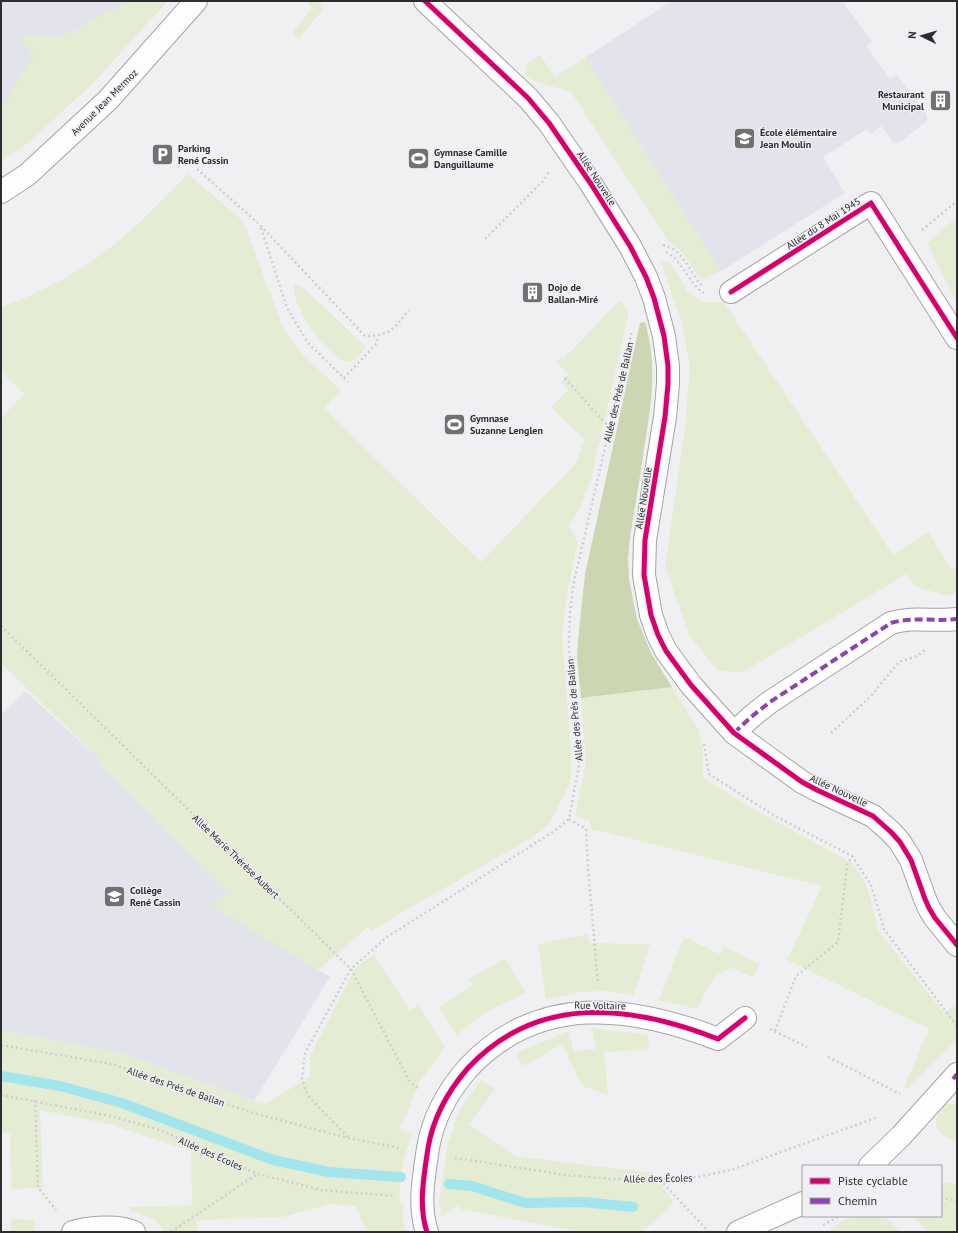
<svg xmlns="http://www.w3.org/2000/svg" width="958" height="1233" viewBox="0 0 958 1233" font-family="'PT Sans',sans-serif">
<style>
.built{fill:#e2e3eb}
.green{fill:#e5ecd4}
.forest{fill:#ccd6b2}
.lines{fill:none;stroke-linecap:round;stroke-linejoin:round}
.stream{stroke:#a2e5ed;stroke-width:10}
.minor-casing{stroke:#a4a4a7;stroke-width:24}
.path{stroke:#cececf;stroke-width:2.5;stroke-dasharray:2 3;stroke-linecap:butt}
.minor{stroke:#fdfdfd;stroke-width:22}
.quiet{stroke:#8e44ad;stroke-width:4;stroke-dasharray:8 4;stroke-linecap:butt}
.cycleway-casing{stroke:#efeff4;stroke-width:8}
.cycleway{stroke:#d6006c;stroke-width:5}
.labels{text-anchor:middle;stroke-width:3;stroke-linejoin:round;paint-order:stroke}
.poi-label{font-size:10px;font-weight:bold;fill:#2d2d2f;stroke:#efeff4;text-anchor:start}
.street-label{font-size:10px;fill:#2d2d2f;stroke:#efeff4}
</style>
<rect width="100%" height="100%" fill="#f0f0f3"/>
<path class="built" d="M1 1H167L95 81 30 141 1 162Z
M671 1H842L872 41 866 46 890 79 897 75 927 115V121L902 141 896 143 893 142 881 126 871 134 867 129 823 157 845 193 721 271 585 58Z
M25 691 98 758 103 767 228 894 212 906 330 977 254 1101 124 1054 1 1030V715Z"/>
<path class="green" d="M129 1H161L164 5 95 81 30 141 1 162V109L33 56 20 39V36L57 37 74 31Z
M306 1H320L322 11 298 39 292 33 312 8Z
M540 55 555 77 585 58 721 271 703 279C696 275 694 269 689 262 684 254 677 247 669 242L571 92 534 81 524 74 526 65Z
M188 174 243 221 284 330 304 356 341 390 324 408 481 562 577 462 584 439 551 407 568 390 561 382 568 374 556 362 561 357 563 359 620 300 629 312 591 479 580 508 569 525 578 542 569 583 562 635 571 752V773L570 783 554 815 547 826 534 836 372 930 368 927 318 970 211 906 220 897 223 899 228 894 103 767 98 758 1 663V418L24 394 1 372V307C31 296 61 282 88 264 125 239 156 206 188 174Z
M957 217V303L927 243Z
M661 262H670L688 292 702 302H724L893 555 928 532 952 570 957 566V592L951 595H943L914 586 906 574 741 673 717 670 689 635 665 567 685 427 690 365 681 320Z
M294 285 301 286 307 291 366 347 356 359 348 362 342 361 318 338 304 318 295 298Z
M672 687 699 730 703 749V778L750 807 852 863 867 886 879 932 944 1013 957 1003V1040L906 1090 904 1087 929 1029 787 960 822 886 591 829 590 821 575 816 586 764 581 698Z
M588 934 589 943 650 944 634 995 605 991 582 992 546 999 538 944Z
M684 937 720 954 724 947 760 964 753 978 734 968C711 971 707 991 698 1009L659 1000Z
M374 954 410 1011 418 1005 445 1047 420 1081 400 1130 412 1134 403 1163 399 1202 404 1204 402 1217 406 1232H367L355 1206 332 1204 282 1217 197 1220V1232H165L155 1219 130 1211V1207L192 1205 191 1151 113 1125 40 1110 43 1188 11 1189 10 1134 1 1132V1030L124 1054 254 1101 266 1103 310 1077V1056L355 968Z
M505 958 526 993C497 1005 480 1015 457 1035L439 1007 473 985 469 979Z
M592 1028 648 1035 649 1050 604 1052 608 1095 582 1086 562 1045 545 1053V1055L522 1066 516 1053 569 1031 574 1051 596 1049Z
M482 1080 495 1089 469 1124 515 1156 653 1173 674 1203 642 1232H580L460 1209 459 1204 442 1217 439 1202 447 1148 457 1115 471 1093Z
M944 1104H957V1142C949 1141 935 1131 936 1121 936 1116 942 1108 944 1104Z
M941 1182 957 1184V1232H928L913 1216H941Z
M853 1216H884L902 1232H831V1228Z
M11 1219 35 1220V1232H11Z"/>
<path class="forest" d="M645 322C658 366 651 406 644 449 640 478 635 508 630 537L628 558 629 580 637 619 652 655 672 687 581 698 577 658 578 640 585 574 640 323Z"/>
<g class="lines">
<path class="stream" d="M1 1076 60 1086 122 1103 273 1160 329 1172 401 1177
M449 1184 472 1186 525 1203 582 1202 633 1207"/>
<defs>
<path id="minor" d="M425 1 528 98 549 123 591 184 630 246 646 277 654 298 664 336 668 366V384L665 417 645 540 644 575 651 615 658 635 666 651 691 685 734 733 802 782 817 790 873 816 891 832 900 842 911 860 925 899 929 908 935 918 957 945
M1 192 27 175 108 100 196 1
M731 292 871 203 957 338
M734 733 751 717 770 702 891 623C915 616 933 622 957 619
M870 1166 901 1136 957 1074
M73 1232C89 1227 119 1225 134 1232
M427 1232C418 1206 424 1175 428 1148 433 1118 448 1091 468 1068 538 993 631 1005 718 1039L745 1018
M738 1232 803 1203"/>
</defs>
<use href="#minor" class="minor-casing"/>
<path class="path" d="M197 169 260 225 365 336C391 336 394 328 409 310
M261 228 287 308 308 343 348 382
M922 230 957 201
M485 239 544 180 549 171
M663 245C681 248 690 271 700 284L704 287
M666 252 674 257 698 289 704 293
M344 378 377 343V336
M565 378 604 422 610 427
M1 626 351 969 410 1082 419 1089
M831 733 871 696 899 662 917 656 926 649
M704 744 709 774 775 816 852 856 871 885 884 929 957 1026
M569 819 586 829 588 867 598 984
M770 1029 807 1047
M775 1031 796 976 838 942 847 865 852 856
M1 1045 112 1064 250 1112 348 1138 400 1148
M828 1057 900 1094
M1 1095 111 1116 160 1130 258 1174 321 1190 395 1196
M35 1100 38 1187 56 1210
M348 1137 307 1095 302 1078 305 1053 351 969 387 937 553 832 569 819 579 765 569 646 570 613 573 586 632 331
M455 1158 566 1175 612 1179H660L698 1177 734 1169 878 1117
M660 1180 709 1232
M941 1197 957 1201
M823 1225 840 1216
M171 1232 257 1174"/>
<use href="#minor" class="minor"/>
<path class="quiet" d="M734 733 751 717 770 702 891 623C915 616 933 622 957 619
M953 1079 957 1074"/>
<defs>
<path id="cycleway" d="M425 1 528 98 549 123 591 184 630 246 646 277 654 298 664 336 668 366V384L665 417 645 540 644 575 651 615 658 635 666 651 691 685 734 733 802 782 817 790 873 816 891 832 900 842 911 860 925 899 929 908 935 918 957 945
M731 292 871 203 957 338
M427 1232C418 1206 424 1175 428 1148 433 1118 448 1091 468 1068 538 993 631 1005 718 1039L745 1018"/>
</defs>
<use href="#cycleway" class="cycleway-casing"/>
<use href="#cycleway" class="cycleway"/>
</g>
<defs>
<symbol id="building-square" viewBox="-11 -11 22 22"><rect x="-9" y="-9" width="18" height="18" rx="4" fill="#717174" stroke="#efeff4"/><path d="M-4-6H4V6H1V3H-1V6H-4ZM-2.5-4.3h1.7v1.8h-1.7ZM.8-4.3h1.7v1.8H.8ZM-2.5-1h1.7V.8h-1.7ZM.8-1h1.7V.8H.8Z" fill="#fff"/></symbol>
<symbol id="school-square" viewBox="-11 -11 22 22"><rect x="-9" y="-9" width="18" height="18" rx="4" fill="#717174" stroke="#efeff4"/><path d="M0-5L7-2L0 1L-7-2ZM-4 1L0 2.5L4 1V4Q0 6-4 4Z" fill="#fff"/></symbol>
<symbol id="parking-square" viewBox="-11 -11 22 22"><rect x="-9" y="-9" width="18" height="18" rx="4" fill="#717174" stroke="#efeff4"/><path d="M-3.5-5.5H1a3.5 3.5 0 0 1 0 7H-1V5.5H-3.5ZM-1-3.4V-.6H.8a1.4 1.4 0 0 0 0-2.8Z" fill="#fff"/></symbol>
<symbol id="stadium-square" viewBox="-11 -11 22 22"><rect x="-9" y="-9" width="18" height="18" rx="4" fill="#717174" stroke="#efeff4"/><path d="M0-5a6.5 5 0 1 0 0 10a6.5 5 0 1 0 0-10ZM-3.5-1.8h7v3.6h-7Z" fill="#fff"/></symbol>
</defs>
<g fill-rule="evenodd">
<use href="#building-square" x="928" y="88" width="25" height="25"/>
<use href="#school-square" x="732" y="126" width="25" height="25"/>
<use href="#parking-square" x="150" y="142" width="25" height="25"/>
<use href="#stadium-square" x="406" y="146" width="25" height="25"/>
<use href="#building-square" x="520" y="280" width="25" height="25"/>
<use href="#stadium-square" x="442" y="412" width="25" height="25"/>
<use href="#school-square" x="102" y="884" width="25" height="25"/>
</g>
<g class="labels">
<g class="poi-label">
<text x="924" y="98" text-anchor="end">Restaurant<tspan x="924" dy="12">Municipal</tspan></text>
<text x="760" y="136">École élémentaire<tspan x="760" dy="12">Jean Moulin</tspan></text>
<text x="178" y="152">Parking<tspan x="178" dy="12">René Cassin</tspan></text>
<text x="434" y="156">Gymnase Camille<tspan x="434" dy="12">Danguillaume</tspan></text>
<text x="548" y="291">Dojo de<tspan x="548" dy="12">Ballan-Miré</tspan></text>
<text x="470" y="422">Gymnase<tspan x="470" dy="12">Suzanne Lenglen</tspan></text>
<text x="130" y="894">Collège<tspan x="130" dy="12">René Cassin</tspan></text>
</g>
<g class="street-label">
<text transform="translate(104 102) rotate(-45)" y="4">Avenue Jean Mermoz</text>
<text transform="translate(597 178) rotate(57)" y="4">Allée Nouvelle</text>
<text transform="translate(823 223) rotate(-33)" y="4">Allée du 8 Mai 1945</text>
<text transform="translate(618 392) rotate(-77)" y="4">Allée des Prés de Ballan</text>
<text transform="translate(643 498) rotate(-81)" y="4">Allée Nouvelle</text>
<text transform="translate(574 710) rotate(-95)" y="4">Allée des Prés de Ballan</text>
<text transform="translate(839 790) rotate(25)" y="4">Allée Nouvelle</text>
<text transform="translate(236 856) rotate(44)" y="4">Allée Marie Thérèse Aubert</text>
<text transform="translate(600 1005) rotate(1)" y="4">Rue Voltaire</text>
<text transform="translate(176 1086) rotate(19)" y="4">Allée des Prés de Ballan</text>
<text transform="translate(211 1153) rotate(24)" y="4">Allée des Écoles</text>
<text transform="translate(658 1178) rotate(-1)" y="4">Allée des Écoles</text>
</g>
</g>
<rect width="958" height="1233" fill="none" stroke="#2d2d2f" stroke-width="4"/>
<rect x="802" y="1165" width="140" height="52" fill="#efeff4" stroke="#a1a1a5"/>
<rect x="810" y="1178" width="20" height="6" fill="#d6006c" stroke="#a1a1a5"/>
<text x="838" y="1185" font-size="12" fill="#2d2d2f">Piste cyclable</text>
<rect x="810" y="1198" width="20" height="6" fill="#8e44ad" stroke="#a1a1a5"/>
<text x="838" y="1205" font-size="12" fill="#2d2d2f">Chemin</text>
<g transform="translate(922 36) rotate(275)" stroke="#efeff4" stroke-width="3" paint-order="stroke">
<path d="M0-3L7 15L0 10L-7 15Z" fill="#2d2d2f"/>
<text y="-6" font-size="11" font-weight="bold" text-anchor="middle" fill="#2d2d2f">N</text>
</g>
</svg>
